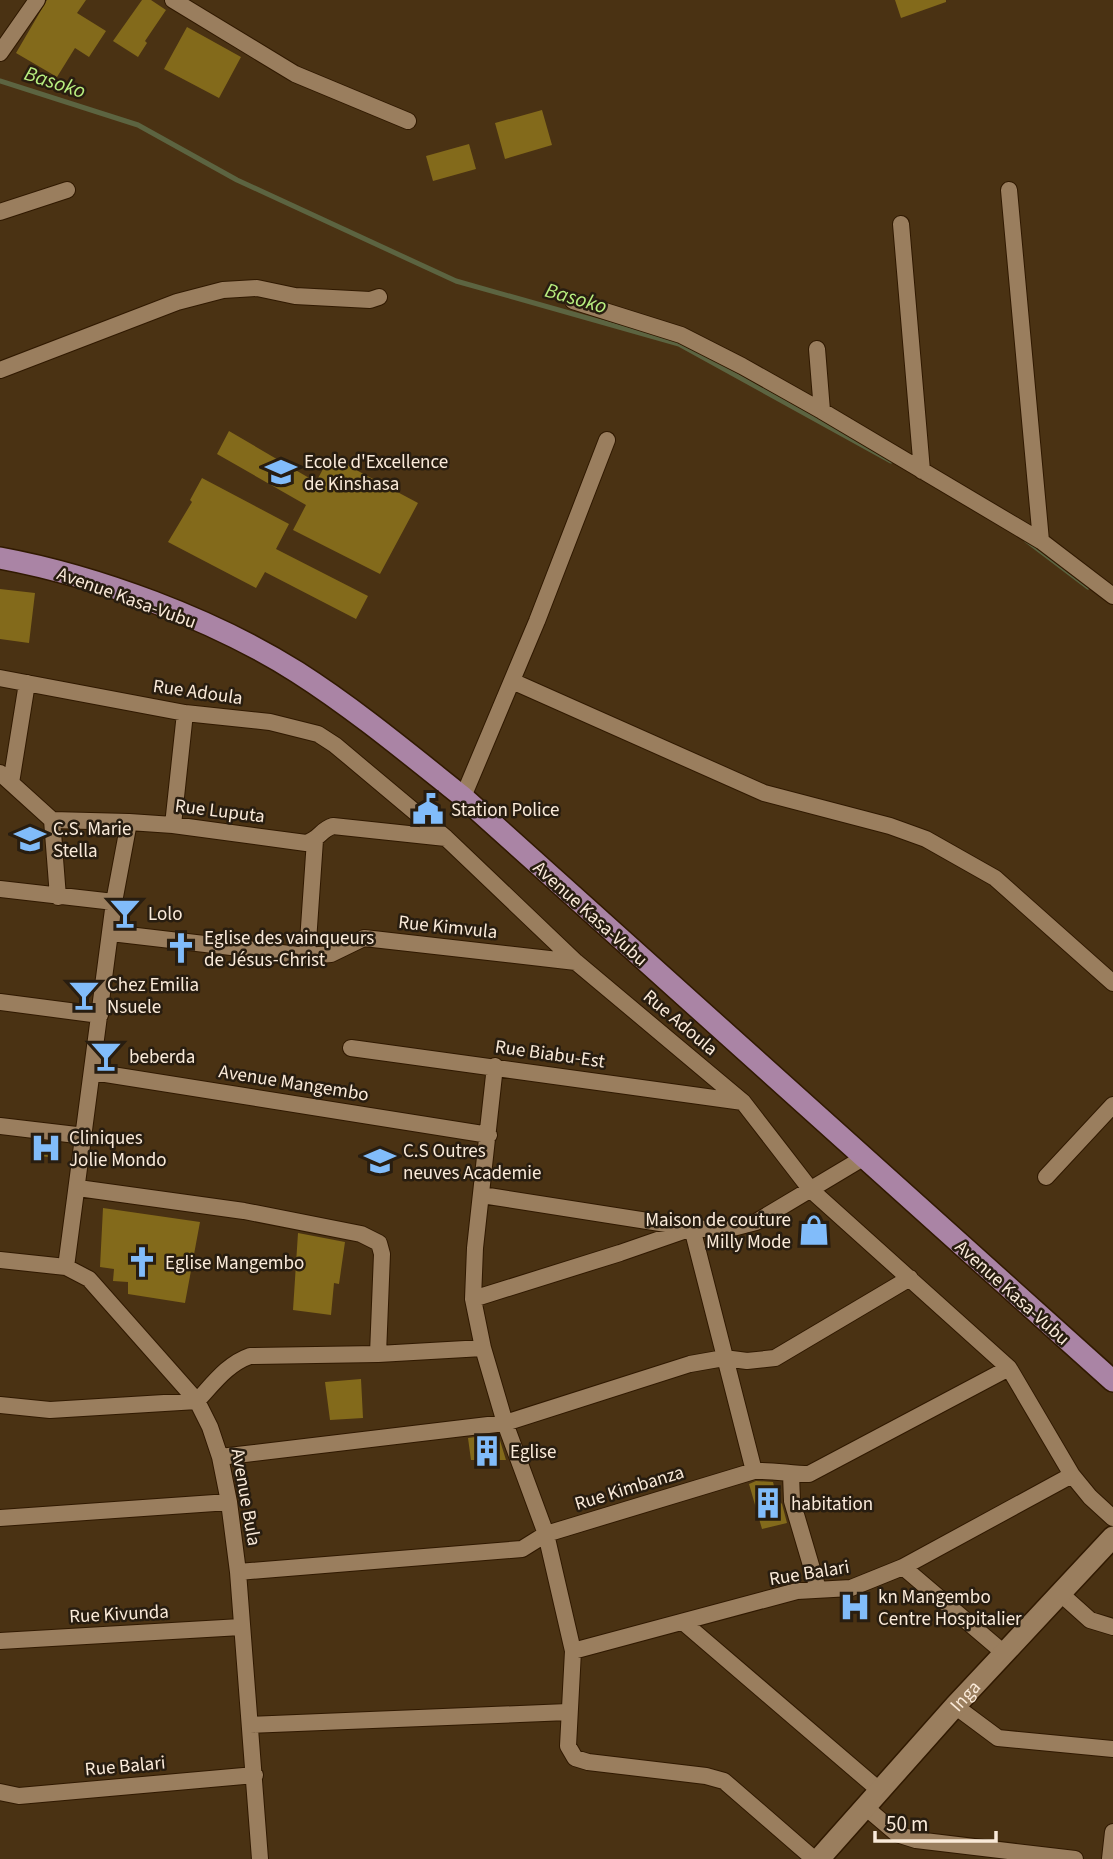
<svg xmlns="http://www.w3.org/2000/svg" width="1113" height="1859" viewBox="0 0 1113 1859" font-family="'Source Sans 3',sans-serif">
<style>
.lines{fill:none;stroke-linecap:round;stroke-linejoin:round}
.stream{stroke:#5c6441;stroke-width:5}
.building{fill:#836a1b}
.street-casing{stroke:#301900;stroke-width:18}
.secondary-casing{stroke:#301900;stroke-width:24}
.primary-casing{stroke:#301900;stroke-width:24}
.street{stroke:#9a7e5e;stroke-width:16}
.secondary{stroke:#9a7e5e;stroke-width:21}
.primary{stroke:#aa84a5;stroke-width:21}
.labels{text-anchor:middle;stroke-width:5;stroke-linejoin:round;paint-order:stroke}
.poi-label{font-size:19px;fill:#faead9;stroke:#281d10;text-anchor:start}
.street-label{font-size:19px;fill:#faead9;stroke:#281d10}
.water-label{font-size:21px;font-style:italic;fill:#b9f080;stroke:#281d10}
</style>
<rect width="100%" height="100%" fill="#4a3213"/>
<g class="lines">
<path class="stream" d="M0 81 138 125 237 180 456 281 679 344 891 461
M1026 540 1088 587"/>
</g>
<path class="building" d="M47 0H86L77 13 106 31 89 57 75 48 57 77 16 53Z
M142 0H151L166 10 145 41 147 43 138 57 113 41Z
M895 0H946V2L901 18Z
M187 27 241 57 219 98 164 69Z
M542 110 552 145 505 159 495 123Z
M469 144 476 169 433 181 426 156Z
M229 431 316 482 330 456 418 503 380 574 293 530 306 505 217 454Z
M202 478 289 524 276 549 368 596 356 619 265 572 256 588 168 542 192 502 190 500Z
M0 589 35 593 29 643 0 639Z
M35 1141 58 1143 56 1158 33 1155Z
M103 1208 200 1222 185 1303 128 1294V1282L113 1281 114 1269 100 1267Z
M298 1233 345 1242 339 1284 334 1283 331 1315 293 1310Z
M361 1379 363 1418 330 1420 325 1382Z
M498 1434 506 1460H471L468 1438Z
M756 1481 773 1482 774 1486 781 1489 778 1500 782 1504 787 1523 762 1529 749 1484Z"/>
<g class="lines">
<defs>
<path id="street" d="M173 0 295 74 408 121
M0 53 37 0
M1009 190 1041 541
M0 212 67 190
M901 224 922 471
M573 301 681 335 742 366 822 411 1041 541 1113 596
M817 349 822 411
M0 370 177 302 223 290 257 288 295 296 370 300 379 297
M0 678 185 713 270 722 318 734 335 745 446 838 576 962 743 1102 811 1190 1009 1368 1072 1475 1090 1497 1113 1518
M512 681 764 793 890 826 926 839 995 878 1113 983
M0 773 52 820 129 822 173 825 306 843C320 839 320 830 333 826L446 838
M11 783 27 683
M463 797 537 621 607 440
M52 820 58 897
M173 825 185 713
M0 889 114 902
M111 933 307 956 331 954 364 938 576 962
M307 956 315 840
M0 1002 100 1015
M351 1048 743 1102
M495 1066 475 1248 473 1299 483 1348 505 1423 546 1534 573 1651 568 1746 575 1758 588 1762 706 1776 724 1781 814 1859
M93 1072 489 1135
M0 1126 85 1136
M1046 1177 1113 1105
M78 1188 244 1211 361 1234 379 1243 382 1254 378 1354
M482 1195 692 1228 754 1471
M0 1260 66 1267 89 1279 197 1401 210 1427 220 1457 229 1502 238 1572 260 1859
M66 1267 114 902 129 822
M473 1299 620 1253 692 1228 725 1230 756 1222 863 1158
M0 1405 50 1410 197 1401C213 1384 227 1364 250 1356L378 1354 483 1348
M220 1457 505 1423 690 1364 724 1358 747 1361 775 1358 910 1278
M791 1474 792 1501 818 1589
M0 1518 229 1502
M903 1567 1004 1653
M238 1572 522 1549 546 1534 754 1471C773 1470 791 1474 809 1474L1009 1368
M1061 1594 1090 1620 1113 1627
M683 1622 879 1790
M0 1641 241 1627
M573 1651 797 1591 851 1588 903 1567 1072 1475
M955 1706 998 1738 1113 1749
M250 1725 568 1712
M0 1792 19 1796 255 1775
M864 1806 897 1834 916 1840 1075 1859
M1110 1859 1113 1832"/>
<g id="secondary">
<path id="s1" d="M819 1859 955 1706 1113 1537"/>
</g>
<path id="primary" d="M0 558C97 576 213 619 297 672 355 709 409 754 463 797L1113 1381"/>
</defs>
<use href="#street" class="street-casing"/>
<use href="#secondary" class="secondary-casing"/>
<use href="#primary" class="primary-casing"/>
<use href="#street" class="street"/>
<use href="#secondary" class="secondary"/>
<use href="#primary" class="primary"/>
</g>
<defs>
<symbol id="school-bare" viewBox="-9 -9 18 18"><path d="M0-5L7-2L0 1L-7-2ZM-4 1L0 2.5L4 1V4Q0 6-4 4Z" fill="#81bcfa" stroke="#281d10" stroke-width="2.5" paint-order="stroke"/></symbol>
<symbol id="civic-bare" viewBox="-9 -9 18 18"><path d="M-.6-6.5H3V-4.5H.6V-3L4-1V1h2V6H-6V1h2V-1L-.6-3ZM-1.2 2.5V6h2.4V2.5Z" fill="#81bcfa" stroke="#281d10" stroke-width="2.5" paint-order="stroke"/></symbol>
<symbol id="bar-bare" viewBox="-9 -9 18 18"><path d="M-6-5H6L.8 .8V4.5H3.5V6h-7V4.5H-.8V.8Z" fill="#81bcfa" stroke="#281d10" stroke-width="2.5" paint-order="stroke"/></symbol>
<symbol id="church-bare" viewBox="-9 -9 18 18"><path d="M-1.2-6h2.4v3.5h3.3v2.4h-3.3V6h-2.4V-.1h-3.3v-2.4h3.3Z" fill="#81bcfa" stroke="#281d10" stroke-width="2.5" paint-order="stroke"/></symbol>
<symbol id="hospital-bare" viewBox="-9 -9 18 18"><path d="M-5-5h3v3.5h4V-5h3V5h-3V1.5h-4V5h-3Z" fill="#81bcfa" stroke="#281d10" stroke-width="2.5" paint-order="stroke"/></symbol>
<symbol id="shop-bare" viewBox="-9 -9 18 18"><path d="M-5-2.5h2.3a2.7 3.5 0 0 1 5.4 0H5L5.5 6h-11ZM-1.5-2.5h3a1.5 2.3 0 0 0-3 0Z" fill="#81bcfa" stroke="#281d10" stroke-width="2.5" paint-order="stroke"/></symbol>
<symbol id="building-bare" viewBox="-9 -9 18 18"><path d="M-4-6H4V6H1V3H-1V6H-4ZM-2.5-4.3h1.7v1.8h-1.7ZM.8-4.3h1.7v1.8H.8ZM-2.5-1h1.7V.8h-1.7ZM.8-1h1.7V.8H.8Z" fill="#81bcfa" stroke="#281d10" stroke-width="2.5" paint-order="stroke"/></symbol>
</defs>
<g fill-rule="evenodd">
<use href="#school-bare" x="259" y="450" width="44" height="44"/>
<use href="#civic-bare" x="406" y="787" width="44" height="44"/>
<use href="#school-bare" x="8" y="817" width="44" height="44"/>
<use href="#bar-bare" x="103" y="891" width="44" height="44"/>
<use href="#church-bare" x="159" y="926" width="44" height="44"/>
<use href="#bar-bare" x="62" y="973" width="44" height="44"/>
<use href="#bar-bare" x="84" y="1034" width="44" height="44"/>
<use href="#hospital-bare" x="24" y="1126" width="44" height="44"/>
<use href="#school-bare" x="358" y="1139" width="44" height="44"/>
<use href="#shop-bare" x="792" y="1208" width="44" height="44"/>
<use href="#church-bare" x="120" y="1240" width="44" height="44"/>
<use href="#building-bare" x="465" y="1429" width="44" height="44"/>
<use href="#building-bare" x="746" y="1481" width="44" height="44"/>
<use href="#hospital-bare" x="833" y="1585" width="44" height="44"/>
</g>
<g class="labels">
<g class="poi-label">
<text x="304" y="468">Ecole d'Excellence<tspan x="304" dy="22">de Kinshasa</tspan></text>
<text x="451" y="816">Station Police</text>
<text x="53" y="835">C.S. Marie<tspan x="53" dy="22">Stella</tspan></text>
<text x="148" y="920">Lolo</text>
<text x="204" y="944">Eglise des vainqueurs<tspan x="204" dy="22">de Jésus-Christ</tspan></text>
<text x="107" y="991">Chez Emilia<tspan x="107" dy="22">Nsuele</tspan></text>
<text x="129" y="1063">beberda</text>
<text x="69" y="1144">Cliniques<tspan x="69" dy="22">Jolie Mondo</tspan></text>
<text x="403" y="1157">C.S Outres<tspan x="403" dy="22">neuves Academie</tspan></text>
<text x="791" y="1226" text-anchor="end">Maison de couture<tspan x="791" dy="22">Milly Mode</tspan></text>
<text x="165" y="1269">Eglise Mangembo</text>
<text x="510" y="1458">Eglise</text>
<text x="791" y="1510">habitation</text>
<text x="878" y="1603">kn Mangembo<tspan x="878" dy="22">Centre Hospitalier</tspan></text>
</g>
<g class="street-label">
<text transform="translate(127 597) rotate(20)" y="7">Avenue Kasa-Vubu</text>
<text transform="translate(198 691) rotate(8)" y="7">Rue Adoula</text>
<text transform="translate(220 810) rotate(7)" y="7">Rue Luputa</text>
<text transform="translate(591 913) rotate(42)" y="7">Avenue Kasa-Vubu</text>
<text transform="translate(448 926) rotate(6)" y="7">Rue Kimvula</text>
<text transform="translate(681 1022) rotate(40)" y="7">Rue Adoula</text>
<text transform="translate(550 1053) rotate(8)" y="7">Rue Biabu-Est</text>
<text transform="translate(294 1082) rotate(9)" y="7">Avenue Mangembo</text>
<text transform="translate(1013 1292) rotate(42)" y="7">Avenue Kasa-Vubu</text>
<text transform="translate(629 1487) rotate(-17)" y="7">Rue Kimbanza</text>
<text transform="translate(247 1497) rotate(80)" y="7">Avenue Bula</text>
<text transform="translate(809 1572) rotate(-9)" y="7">Rue Balari</text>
<text transform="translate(119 1613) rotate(-3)" y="7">Rue Kivunda</text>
<text dy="7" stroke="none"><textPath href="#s1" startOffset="219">Inga</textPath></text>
<text transform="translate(125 1765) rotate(-5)" y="7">Rue Balari</text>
</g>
<g class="water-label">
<text transform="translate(55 82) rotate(18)" y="7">Basoko</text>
<text transform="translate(576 298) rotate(16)" y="7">Basoko</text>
</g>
</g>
<path d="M875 1831v10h121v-10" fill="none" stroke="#faead9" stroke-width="3.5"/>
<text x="886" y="1831" font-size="21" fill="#faead9" stroke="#281d10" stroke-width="5" paint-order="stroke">50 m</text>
</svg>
